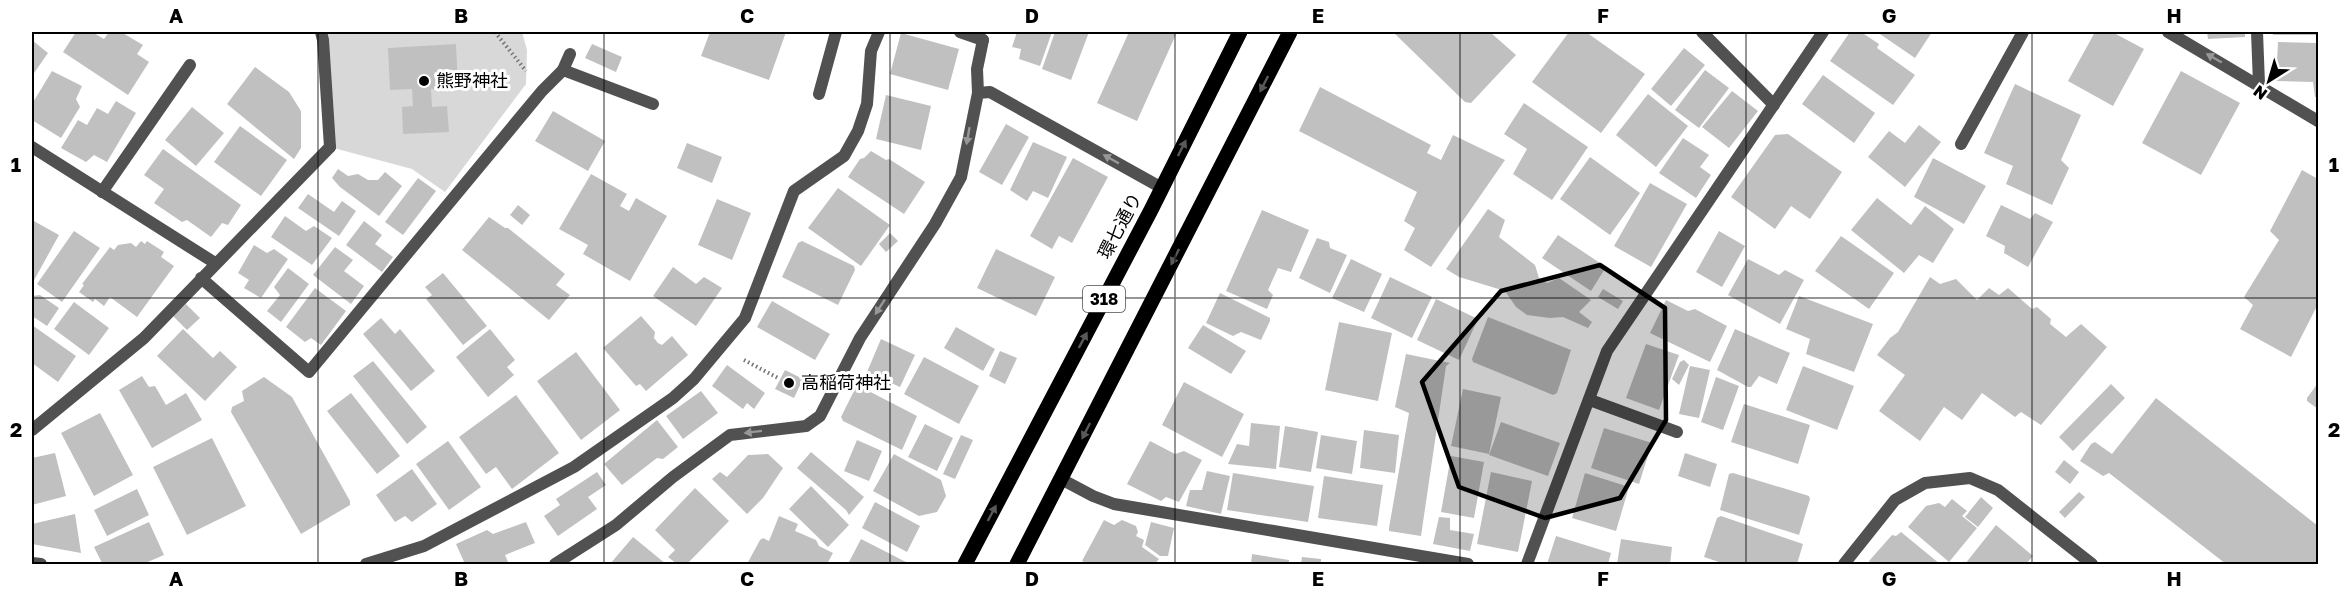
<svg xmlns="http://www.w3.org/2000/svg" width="2350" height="596" viewBox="0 0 2350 596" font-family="'Golos Text','Noto Sans JP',sans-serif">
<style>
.green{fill:#d8d8d8}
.building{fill:#c0c0c0}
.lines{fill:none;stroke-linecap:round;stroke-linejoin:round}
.path{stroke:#737373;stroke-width:4;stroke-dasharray:1.5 3;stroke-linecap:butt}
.lane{stroke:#515151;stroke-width:12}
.street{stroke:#515151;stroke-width:12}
.primary{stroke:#000;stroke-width:15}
.oneway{fill:#979797}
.oneway2{fill:#595959}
.marked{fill:#000;fill-opacity:0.2;stroke:#000;stroke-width:4.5;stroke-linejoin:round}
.grid{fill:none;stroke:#000;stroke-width:1.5;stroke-opacity:0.55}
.poi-dot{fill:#000;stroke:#fff;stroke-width:2}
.labels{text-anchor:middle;stroke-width:6;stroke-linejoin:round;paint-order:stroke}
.shield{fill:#fff;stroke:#4c4c4c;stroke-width:1.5}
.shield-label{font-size:16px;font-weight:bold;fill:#000}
.poi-label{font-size:18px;fill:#000;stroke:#fff;text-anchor:start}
.street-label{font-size:18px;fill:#000;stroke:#fff}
.neatline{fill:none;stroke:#000;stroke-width:2}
.grid-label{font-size:20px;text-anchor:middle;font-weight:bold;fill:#000}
</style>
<rect width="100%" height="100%" fill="#fff"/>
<path class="green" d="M318 32H522L527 50 526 84 445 192 412 169 330 147Z"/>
<path class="building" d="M76 32H92L104 39 109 32H121L143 45 137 54 149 62 128 95 63 52Z
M710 32H786L769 80 701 56Z
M1017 32H1052L1040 66 1019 59 1021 49 1012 47Z
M1055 32H1089L1071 80 1042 69Z
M1129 32H1177L1137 121 1097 103Z
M1393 32H1490L1516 55 1471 103 1465 102Z
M1569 32H1586L1645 74 1601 133 1532 82Z
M1850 32H1861L1879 44 1877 48 1915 75 1893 105 1830 61Z
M1877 32H1932L1915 58Z
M2095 32H2112L2144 49 2113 106 2068 81Z
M2207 32H2245V37L2208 39Z
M2273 32H2318V35H2273Z
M901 33 959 49 948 90 890 74Z
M32 40 48 53 32 76Z
M2278 42 2318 43V97H2315L2313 82 2276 81Z
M456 44 458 89H431L432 107 447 106 449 132 403 134 402 107 413 106 412 89 390 90 388 48Z
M592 44 622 57 616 72 585 58Z
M1684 48 1705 65 1671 106 1651 89Z
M255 67 289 92 301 111V148L294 159 227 104Z
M1705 70 1729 88 1699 128 1675 110Z
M52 71 82 86 76 99 80 107 61 138 32 120V104Z
M2181 71 2240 103 2201 175 2142 143Z
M1823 75 1875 113 1854 143 1802 104Z
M2015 84 2081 115 2061 160 2069 168 2052 205 2006 184 2013 166 1984 153Z
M1320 87 1431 145 1427 153 1441 160 1453 135 1505 160 1431 267 1404 250 1415 228 1404 221 1417 192 1299 131Z
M1732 91 1758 111 1729 148 1702 127Z
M1648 94 1688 126 1656 167 1616 135Z
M886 95 931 106 921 150 876 139Z
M116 101 136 113 107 162 94 155 86 162 61 148 78 120 87 125 97 108 108 114Z
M1524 103 1588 147 1552 200 1513 174 1527 149 1504 134Z
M192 107 224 133 196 166 165 140Z
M553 111 605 141 588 171 535 141Z
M1006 124 1029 137 1002 185 979 172Z
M1919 125 1941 142 1905 187 1868 157 1889 131 1905 143Z
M240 126 287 160 261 196 214 162Z
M1788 134 1842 172 1810 219 1791 206 1775 229 1731 197 1775 135Z
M1683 138 1709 155 1700 167 1711 175 1696 198 1659 173Z
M1033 142 1067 157 1048 198 1033 191 1027 201 1010 190Z
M687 143 722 157 712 183 677 168Z
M163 149 241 205 228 225 222 223 211 237 187 220 182 222 154 203 164 189 144 175Z
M871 151 886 160 889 159 925 182 904 214 848 177 860 159 864 158Z
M1590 157 1640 193 1610 235 1560 199Z
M1073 158 1108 177 1072 243 1059 236 1052 249 1030 236Z
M1933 158 1986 186 1964 224 1914 197Z
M338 169 348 176 358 174 368 180H378L385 172 402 186 379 216 340 187 332 178Z
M2302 170 2318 179V304L2291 357 2240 329 2253 305 2244 297 2279 240 2270 231Z
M591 174 627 194 620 206 629 211 636 198 667 216 630 281 583 254 588 245 559 229Z
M418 178 436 191 403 235 385 222Z
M1650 183 1687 204 1651 267 1614 246Z
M838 188 890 225 861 266 808 228Z
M308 194 334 212 342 201 356 211 339 236 298 208Z
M1877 198 1911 225 1925 206 1954 229 1933 263 1919 255 1904 273 1851 230Z
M717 199 751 213 732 260 698 245Z
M518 205 530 215 522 225 510 215Z
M2001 205 2030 219 2035 213 2053 222 2028 267 2004 253 2005 246 1986 236Z
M1488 209 1505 220 1499 237 1535 265 1539 278 1547 283 1559 278 1591 300 1579 312 1592 322 1588 328 1563 317 1550 318 1527 315 1516 307 1505 291 1459 277 1446 269Z
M1262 210 1309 230 1291 272 1278 268 1268 290 1273 295 1267 309 1226 291Z
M285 216 306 231 314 226 332 238 312 265 271 237Z
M489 217 505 228H508L565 274 556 285 570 295 549 320 462 250Z
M32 220 59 235 32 284Z
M364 221 382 235 375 244 393 257 382 272 346 245Z
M74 231 100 248 62 302 37 284Z
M1719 231 1745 246 1722 287 1696 272Z
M890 233 898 241 886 252 879 244Z
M1558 235 1606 267 1591 291 1542 258Z
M1841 236 1894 273 1869 309 1815 271Z
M1317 238 1329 242 1330 248 1347 255 1330 293 1299 278Z
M141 241 145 244 147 241 164 252 161 257 174 266 137 317 110 297 104 306 95 299 93 302 79 292 84 285 82 284 110 247 114 250 118 245 131 243 136 247Z
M802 241 854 266 855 270 838 305 782 277 798 243Z
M254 245 267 253 274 249 288 259 261 298 244 288 249 280 238 273Z
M335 247 353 260 344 271 364 286 351 304 313 275Z
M996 249 1055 277 1036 316 977 288Z
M1351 259 1382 274 1364 312 1332 298Z
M1748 259 1779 275 1785 270 1804 280 1780 324 1728 295Z
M673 267 696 284 704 277 722 288 696 326 653 296Z
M288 268 309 284 281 322 267 311 280 295 274 287Z
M443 273 487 326 463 345 426 299 432 295 425 287Z
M1390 277 1432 297 1412 338 1371 318Z
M1930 277 1940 284 1956 279 1977 300 1989 288 1999 295 2008 288 2032 309 2037 307 2051 319 2050 324 2066 337 2081 324 2107 347 2041 425 2021 412 2015 417 1982 393 1962 420 1944 407 1920 441 1879 411 1905 375 1877 355 1890 338 1898 332Z
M315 288 346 311 321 345 311 338 305 342 286 327Z
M1603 289 1623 301 1618 309 1598 297Z
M1220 293 1270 318V321L1261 340 1241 332 1233 336 1206 323Z
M40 295 59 308 47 326 32 316V296Z
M1799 296 1873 324 1854 372 1806 354 1810 339 1786 329Z
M1436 299 1478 319 1459 360 1417 340Z
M1666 300 1688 311 1695 309 1727 326 1710 362 1650 333Z
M772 301 830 334 815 360 757 327Z
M74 302 109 328 89 355 54 329Z
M186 304 200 318 187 330 173 316Z
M641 316 655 332 654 338 658 343 662 345 672 336 688 355 646 391 640 384 636 386 603 348Z
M1488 317 1571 350 1557 393 1553 395 1473 362 1472 359Z
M381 318 395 334 400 329 435 371 411 391 363 334Z
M1339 322 1392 333 1378 401 1325 390Z
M32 325 76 356 58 382 32 363Z
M1203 325 1246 351 1231 374 1188 348Z
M956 327 995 349 983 371 944 348Z
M183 329 213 358 220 351 237 367 205 401 157 356Z
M490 329 515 360 507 367 514 375 488 397 456 357Z
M1735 329 1790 353 1777 384 1759 376 1751 387H1748L1717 370Z
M881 339 915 355 900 387 867 372Z
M1646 344 1679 355 1659 410 1626 398Z
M1000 351 1017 358 1005 384 989 376Z
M576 352 620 410 581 440 537 381Z
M1406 354 1450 363 1446 366 1421 536 1389 531V528L1409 413 1395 407Z
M924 357 979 386 959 424 904 394Z
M1684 360 1689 365 1679 385 1672 379 1680 362Z
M373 361 427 427 407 444 353 376Z
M727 365 765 393 754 409 747 403 743 409 712 386Z
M1690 366 1710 370 1699 418 1679 414Z
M1803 366 1854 386 1837 430 1786 410Z
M785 370 803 379 794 398 775 389Z
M142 376 149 387 155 386 166 405 186 393 202 420 152 448 119 390Z
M264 377 292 397 350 501V505L301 534 231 412 232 407 244 401 242 391Z
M1716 377 1739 386 1723 430 1701 422Z
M1184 382 1244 414 1222 457 1162 425Z
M2318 383V409L2307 401V398Z
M2111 384 2125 398 2073 451 2059 437Z
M857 385 917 416 902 450 843 421 841 417Z
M1463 389 1501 397 1489 454 1451 446Z
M701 391 718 413 683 439 666 416Z
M351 393 400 456 377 474 327 411Z
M516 395 559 453 512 489 496 467 486 474 459 437Z
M2156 398 2318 526V564H2226L2109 473 2103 476 2080 461 2091 444 2095 442 2112 454Z
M1744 404 1810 425 1798 464 1731 442Z
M100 413 133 475 94 496 61 433Z
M657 420 678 447 663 459 657 458 622 485 604 464Z
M1501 422 1560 443 1548 476 1489 455Z
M1251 423 1280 426 1276 469 1228 464 1237 444 1249 446Z
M925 424 953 438 937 471 908 457Z
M1285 426 1318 432 1311 472 1279 467Z
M1604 428 1652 443 1639 484 1591 468Z
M1364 430 1399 435 1395 473 1360 468Z
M961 435 973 440 955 479 943 474Z
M1321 435 1357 441 1352 474 1316 468Z
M212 438 246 506 187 535 153 467Z
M857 440 882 451 869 481 844 471Z
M448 441 481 487 449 510 416 464Z
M1150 441 1175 454 1184 451 1202 460 1179 502 1166 497 1161 501 1127 484Z
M811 452 864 497 849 515 846 510 797 468Z
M55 453 66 496 32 505V458Z
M1685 453 1717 464 1710 487 1678 476Z
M768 454 783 468 763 498 747 514 712 479 720 472 727 477 748 455Z
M894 454 941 480 946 496 937 512 919 516 873 491Z
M1451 456 1484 462 1474 518 1441 512Z
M2064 460 2079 472 2070 484 2055 472Z
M412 469 437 504 412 522 405 516 395 522 376 495Z
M1207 471 1230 476 1221 514 1186 506 1190 490H1202Z
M597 472 606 485 588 497 597 509 558 536 544 516 560 505 556 499Z
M1491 472 1532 481 1518 552 1477 544Z
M1233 473 1314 486 1308 522 1227 510Z
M1585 473 1629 487 1616 531 1572 518Z
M1733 473 1809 496 1810 499 1799 535 1720 510 1729 474Z
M1324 476 1383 485 1377 526 1318 518Z
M811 486 849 525 828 547 789 509Z
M695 488 729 521 687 564H677L668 557 675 550 655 530Z
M137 489 149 515 107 536 94 510Z
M2079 492 2085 497 2065 518 2059 512Z
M1981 497 1993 508 1978 527 1965 517Z
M1952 499 1967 511 1962 516 1977 528 1949 562 1908 527 1926 506 1939 503 1945 507Z
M875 502 920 526 907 552 862 528Z
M75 514 81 553 32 544V524Z
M779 516 798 524 795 531 816 540 819 546 833 553 827 564H747L760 540 763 538 769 541Z
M1721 516 1803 544 1797 564H1725L1704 557 1717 518Z
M1439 517 1450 518V530L1474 534 1470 551 1433 544Z
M1104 520 1114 525 1122 520 1136 526 1138 532 1136 536 1144 540 1142 547 1159 559 1155 564H1088L1082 561Z
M149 522 164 555 143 564 102 563 94 547Z
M526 522 535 543 505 555 509 564H465L456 544 487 530 493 534Z
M1151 522 1174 528 1168 556H1160L1145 545Z
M1996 525 2033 556 2026 564H1965Z
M1901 532 1940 564H1872L1869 561 1892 535 1896 536Z
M1556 536 1611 553 1608 564H1547Z
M633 537 666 564H610Z
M861 539 906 562 905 564H848Z
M1621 539 1672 547 1670 564H1617Z
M1252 554 1289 560V564H1251Z
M1302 557 1321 559V564H1301Z"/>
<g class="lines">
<path class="path" d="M422 32V34
M495 32 526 71
M744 360 778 378"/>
<path class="lane" d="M321 32 323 40 330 147
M960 32 983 40
M1702 32 1774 105
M563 70 570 54
M1961 144 2023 32
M102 192 190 65
M1590 400 1677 432
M32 563 41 564
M366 564 424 546 574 467 673 398 694 379 745 318 794 191 844 156 858 131 867 104 871 51 879 32"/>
<path class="street" d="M2168 32 2318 121
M2257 32 2259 84
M978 93 977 69 983 40
M819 94 836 32
M32 147 215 263
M201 278 309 372 542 91 563 70 653 104
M32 430 144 338 330 147
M1061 479 1093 496 1114 504 1468 564
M555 564 616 525 673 477 730 435 806 426 820 416 860 338 935 224 961 177 978 93 990 92 1162 188
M1527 564 1607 351 1823 32
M1844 564 1895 500 1925 483 1970 478 1998 490 2092 564"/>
<path class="primary" d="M965 564 1151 210 1240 32
M1017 564 1290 32"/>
</g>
<defs><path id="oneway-solid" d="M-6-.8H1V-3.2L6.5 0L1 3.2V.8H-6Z" transform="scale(1.5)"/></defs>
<g class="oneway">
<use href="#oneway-solid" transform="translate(2214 58) rotate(-150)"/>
<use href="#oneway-solid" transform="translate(968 136) rotate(100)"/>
<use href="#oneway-solid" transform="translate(1111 159) rotate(-151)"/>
<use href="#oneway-solid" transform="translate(880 307) rotate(123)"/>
<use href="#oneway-solid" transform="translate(753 432) rotate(173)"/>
</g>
<g class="oneway2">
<use href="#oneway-solid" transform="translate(1264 84) rotate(117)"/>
<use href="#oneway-solid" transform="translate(1182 148) rotate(-63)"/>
<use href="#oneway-solid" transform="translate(1175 257) rotate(117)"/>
<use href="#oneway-solid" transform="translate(1083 340) rotate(-62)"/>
<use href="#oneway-solid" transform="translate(1086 431) rotate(117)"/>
<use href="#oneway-solid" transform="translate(992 513) rotate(-62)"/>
</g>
<path class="marked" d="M1600 265 1665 308 1666 420 1620 498 1545 518 1459 487 1422 382 1501 291Z"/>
<path class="grid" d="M318 32V564M604 32V564M890 32V564M1175 32V564M1460 32V564M1746 32V564M2032 32V564M32 298H2318"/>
<g class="poi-dot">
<circle cx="424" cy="81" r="6"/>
<circle cx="789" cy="383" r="6"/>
</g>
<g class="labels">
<rect class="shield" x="1083" y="286" width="42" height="26" rx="4.5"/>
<g class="shield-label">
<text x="1104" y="305">318</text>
</g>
<g class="poi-label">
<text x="436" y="87">熊野神社</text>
<text x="801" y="389">高稲荷神社</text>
</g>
<g class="street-label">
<text transform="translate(1120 226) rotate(-62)" y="6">環七通り</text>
</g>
</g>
<rect width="2350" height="596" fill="none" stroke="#ffffff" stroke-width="66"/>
<g transform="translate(2269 81) rotate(217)" stroke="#ffffff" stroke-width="4.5" paint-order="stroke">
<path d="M0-4.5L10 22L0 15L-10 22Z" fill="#000000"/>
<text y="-9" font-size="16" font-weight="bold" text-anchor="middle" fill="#000000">N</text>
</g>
<rect x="33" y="33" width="2284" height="530" class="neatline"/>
<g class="grid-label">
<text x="176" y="23">A</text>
<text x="461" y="23">B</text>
<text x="747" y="23">C</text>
<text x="1032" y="23">D</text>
<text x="1318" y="23">E</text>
<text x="1603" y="23">F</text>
<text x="1889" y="23">G</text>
<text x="2174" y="23">H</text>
<text x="16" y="172">1</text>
<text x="2334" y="172">1</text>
<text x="16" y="437">2</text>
<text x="2334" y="437">2</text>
<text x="176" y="586">A</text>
<text x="461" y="586">B</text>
<text x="747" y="586">C</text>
<text x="1032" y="586">D</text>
<text x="1318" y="586">E</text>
<text x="1603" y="586">F</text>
<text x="1889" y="586">G</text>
<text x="2174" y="586">H</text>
</g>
</svg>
